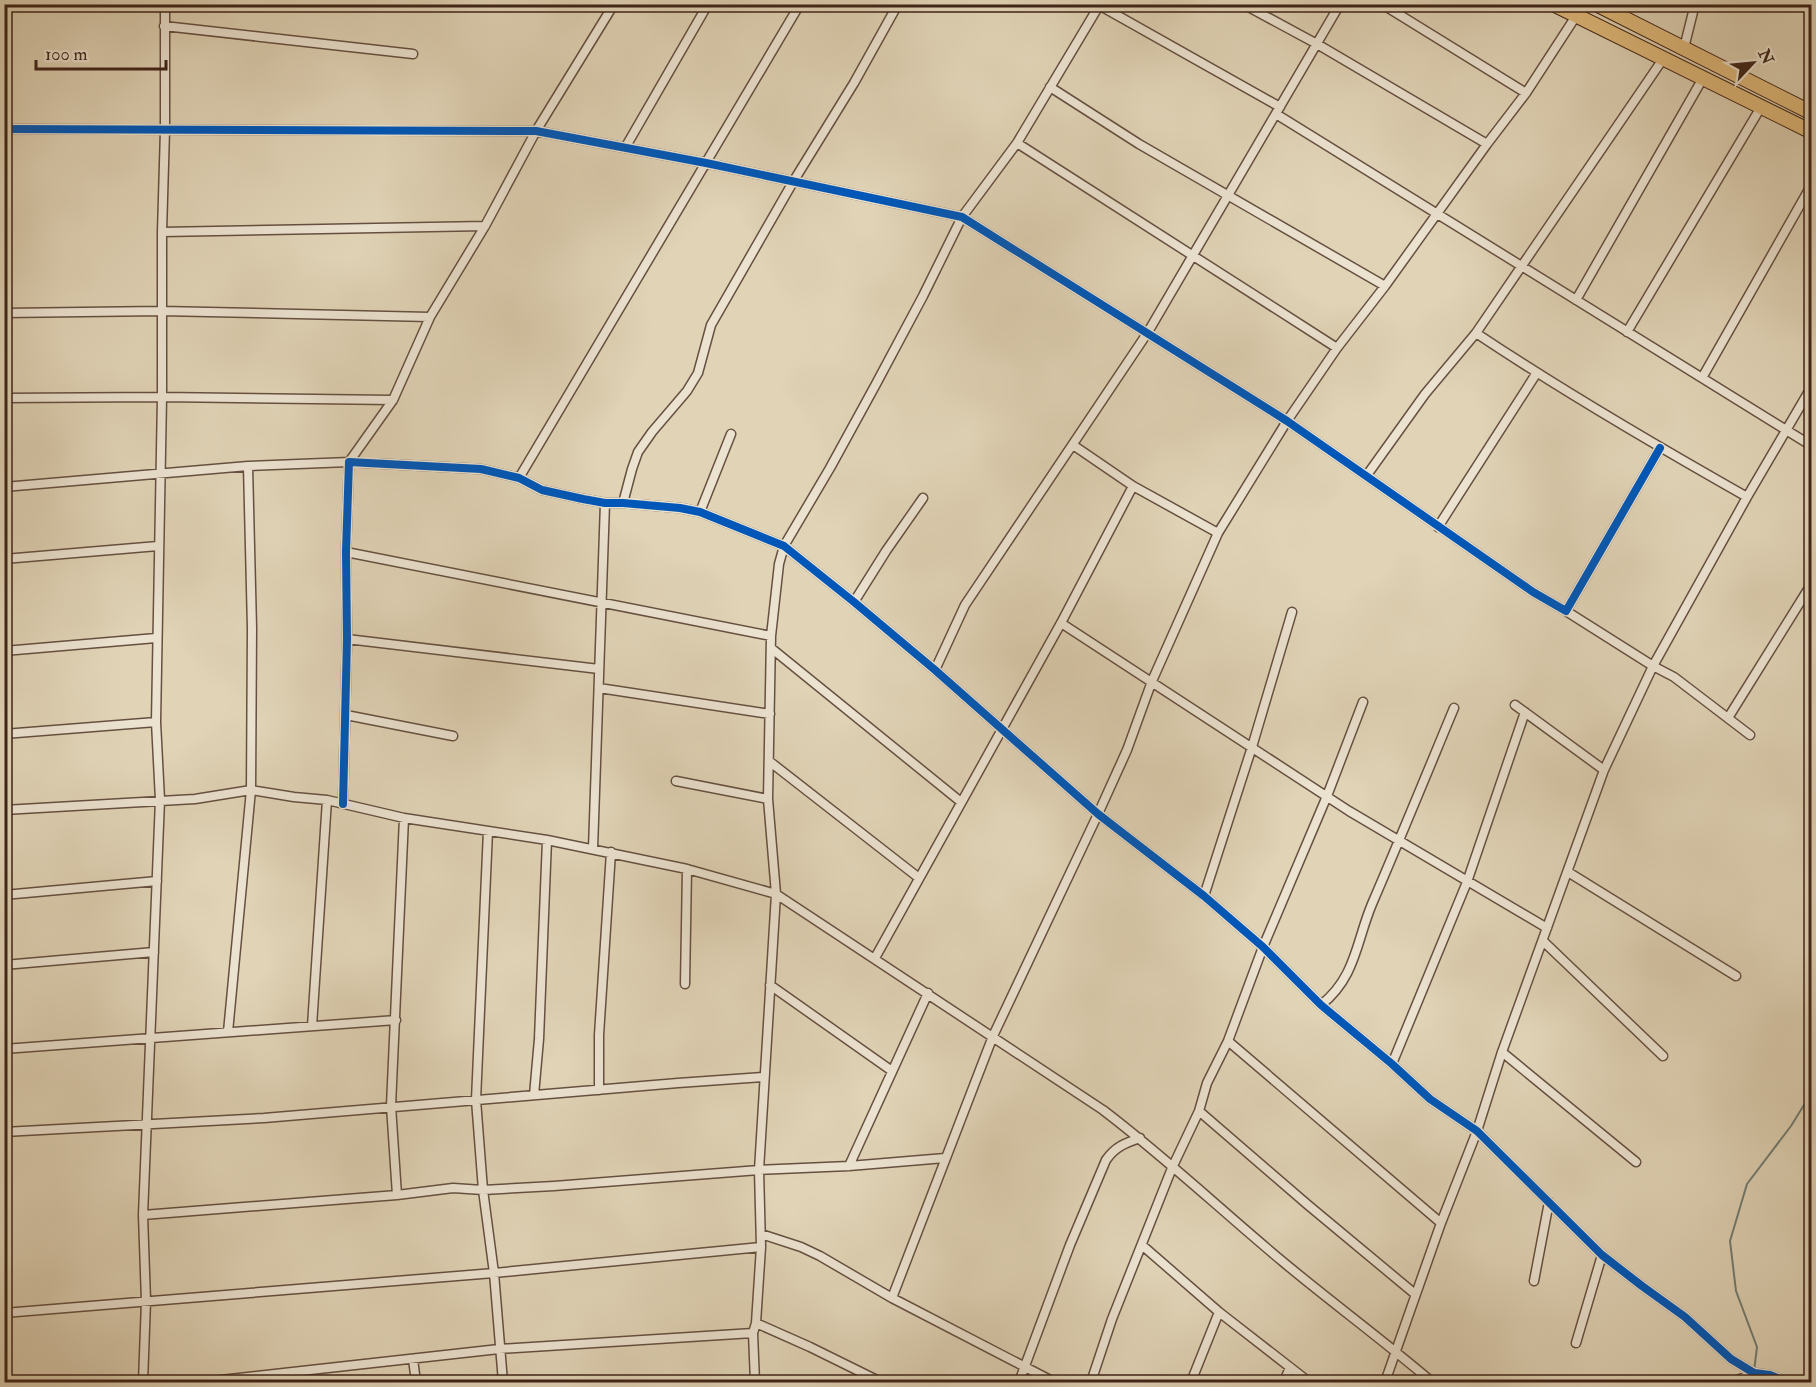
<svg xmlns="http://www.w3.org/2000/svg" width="1816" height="1387" viewBox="0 0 1816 1387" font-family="'IM FELL Double Pica',serif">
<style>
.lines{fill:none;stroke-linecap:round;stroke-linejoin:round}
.stream{stroke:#727d74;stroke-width:2}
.street-casing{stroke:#665040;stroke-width:11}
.primary-casing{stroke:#3e2518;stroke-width:16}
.street{stroke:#ebe2d0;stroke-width:8}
.primary{stroke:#e0ba7b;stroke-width:14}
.cycleway-casing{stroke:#ebe2d0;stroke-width:11}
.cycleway{stroke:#0057b8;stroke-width:8}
</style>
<rect width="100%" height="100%" fill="#e0d3b6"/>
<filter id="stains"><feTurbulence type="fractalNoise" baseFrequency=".00333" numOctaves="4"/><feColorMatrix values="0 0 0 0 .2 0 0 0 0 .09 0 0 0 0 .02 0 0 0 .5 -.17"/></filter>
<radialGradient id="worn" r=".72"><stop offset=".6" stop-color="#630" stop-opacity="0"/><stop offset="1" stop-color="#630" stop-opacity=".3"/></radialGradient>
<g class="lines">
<path class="stream" d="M1754 1371 1757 1347 1736 1291 1730 1241 1747 1184 1791 1126 1812 1092"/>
<defs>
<path id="street" d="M1097 4 1280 107
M1243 4 1317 44 1487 144
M1382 4 1526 93
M164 26 413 54
M1684 48 1695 4
M1050 87 1139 144 1385 286
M1276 114 1812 446
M4 129 536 131 706 163 962 217 1287 421 1533 592 1566 611 1660 448
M1017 143 1337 348
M625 148 708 4
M162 232 485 226
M1576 300 1703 78
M4 313 161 311 430 317
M1627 332 1761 107
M1476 333C1564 392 1655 445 1747 497
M1702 378 1812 184
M4 398 162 397 393 400
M1073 445 1133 486 1218 533
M1367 475 1425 394 1476 333 1663 59
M519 478 800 4
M4 487 248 466 349 462 393 400 430 317 485 226 536 131 614 4
M623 503 632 469 638 452 652 432 687 391 698 373 711 325 793 182 854 83 898 4
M700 512 731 434
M1438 527 1536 374
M346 552 771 636
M4 559 158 546
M854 602 886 551 923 498
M1566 611 1653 666 1674 677 1750 735
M1061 623 1349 811 1547 928
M347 639 599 669
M771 648 961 802
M4 651 156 638
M935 670 965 605 1148 332 1340 4
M599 688 770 714
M1515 705 1604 770
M346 715 453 736
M1728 718 1812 583
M4 734 156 722
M769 761 919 878
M676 781 768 799
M343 804 347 639 346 552 349 462 481 469 519 478 542 490 583 499 605 503H623L680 508 700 512 784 546 854 602 935 670 1098 814 1204 896 1263 947 1321 1005 1392 1064 1430 1099 1477 1131 1602 1255 1642 1286 1685 1317 1731 1359 1754 1373 1770 1375 1787 1382
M4 810 195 799 251 790 294 797 327 800 404 818 547 840 687 869 776 894 1103 1110C1165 1157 1222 1211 1282 1261 1331 1302 1383 1340 1432 1382
M488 831 476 1100 483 1190 494 1273 503 1382
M593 849 605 503
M1568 872 1736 976
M4 895 157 881
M1204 896 1252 747 1292 612
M1543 941 1663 1056
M875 958 1061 623 1133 486
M4 965 154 952
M685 984 687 869
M770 985 892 1071
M1321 1005C1356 977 1356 942 1372 904 1400 839 1427 773 1454 708
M312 1026 327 800
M228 1032 251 790 252 628 248 466
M1228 1041 1441 1223
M4 1049 396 1020
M1502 1052 1636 1162
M1392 1064 1467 882 1525 712
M599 1090V1035L611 852
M534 1095 539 1039 547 840
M1199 1111 1308 1205 1415 1294
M4 1132 264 1118 678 1083 763 1077
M849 1166 928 993
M397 1195 391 1106 404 818
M143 1215 397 1195 453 1188 483 1190 554 1186 759 1170 849 1166 945 1158
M761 1234 801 1247 820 1256 892 1298 1054 1382
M1143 1246 1219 1312 1309 1382
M1534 1281 1549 1202
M892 1298 993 1036 1098 814 1127 750 1152 681 1218 533 1287 421 1337 348 1385 286 1487 144 1526 93 1576 16
M4 1313 494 1273 761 1247
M756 1323 810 1347 881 1382
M1576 1343 1602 1255
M413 1359 416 1382
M143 1382 146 1301 143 1215 160 800 156 722 162 397V232L165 130V4
M203 1382 499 1349 753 1333
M755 1382 753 1333 756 1323 761 1247 759 1170 776 894 768 799 771 636 779 564 784 546 830 468 876 384 923 296 962 217 1017 143 1100 4
M1019 1382 1070 1245 1106 1160C1115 1147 1125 1143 1140 1138
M1091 1382 1112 1319 1172 1168 1199 1111 1207 1083 1228 1041 1263 947 1327 796 1363 702
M1191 1382 1219 1312
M1284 1382 1290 1367
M1385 1382 1441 1223 1477 1131 1502 1052 1604 770 1653 666 1747 497 1812 386
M1733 1382 1754 1373"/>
<path id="primary" d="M1553 4 1812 132
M1596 4 1812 113"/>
</defs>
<use href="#street" class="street-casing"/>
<use href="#primary" class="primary-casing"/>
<use href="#street" class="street"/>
<use href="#primary" class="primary"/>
<defs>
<path id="cycleway" d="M4 129 536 131 706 163 962 217 1287 421 1533 592 1566 611 1660 448
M343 804 347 639 346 552 349 462 481 469 519 478 542 490 583 499 605 503H623L680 508 700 512 784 546 854 602 935 670 1098 814 1204 896 1263 947 1321 1005 1392 1064 1430 1099 1477 1131 1602 1255 1642 1286 1685 1317 1731 1359 1754 1373 1770 1375 1787 1382"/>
</defs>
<use href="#cycleway" class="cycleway-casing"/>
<use href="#cycleway" class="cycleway"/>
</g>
<rect width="1816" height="1387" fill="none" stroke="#e0d3b6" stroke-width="24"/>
<rect x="6" y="6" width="1804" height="1375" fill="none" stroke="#3e2518" stroke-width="3"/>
<rect x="12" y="12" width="1792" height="1363" fill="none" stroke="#3e2518" stroke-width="1.5"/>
<g transform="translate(1753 63) rotate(64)" stroke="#ebe2d0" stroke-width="4.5" paint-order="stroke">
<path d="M0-4.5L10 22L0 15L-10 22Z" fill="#3e2518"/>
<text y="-9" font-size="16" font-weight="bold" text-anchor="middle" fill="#3e2518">N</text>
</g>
<path d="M36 60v9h130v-9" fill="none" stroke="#3e2518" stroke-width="3"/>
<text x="45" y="60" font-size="18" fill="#3e2518" stroke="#ebe2d0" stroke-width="4.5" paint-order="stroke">100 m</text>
<rect width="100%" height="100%" filter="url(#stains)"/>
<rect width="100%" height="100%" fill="url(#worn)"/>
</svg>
